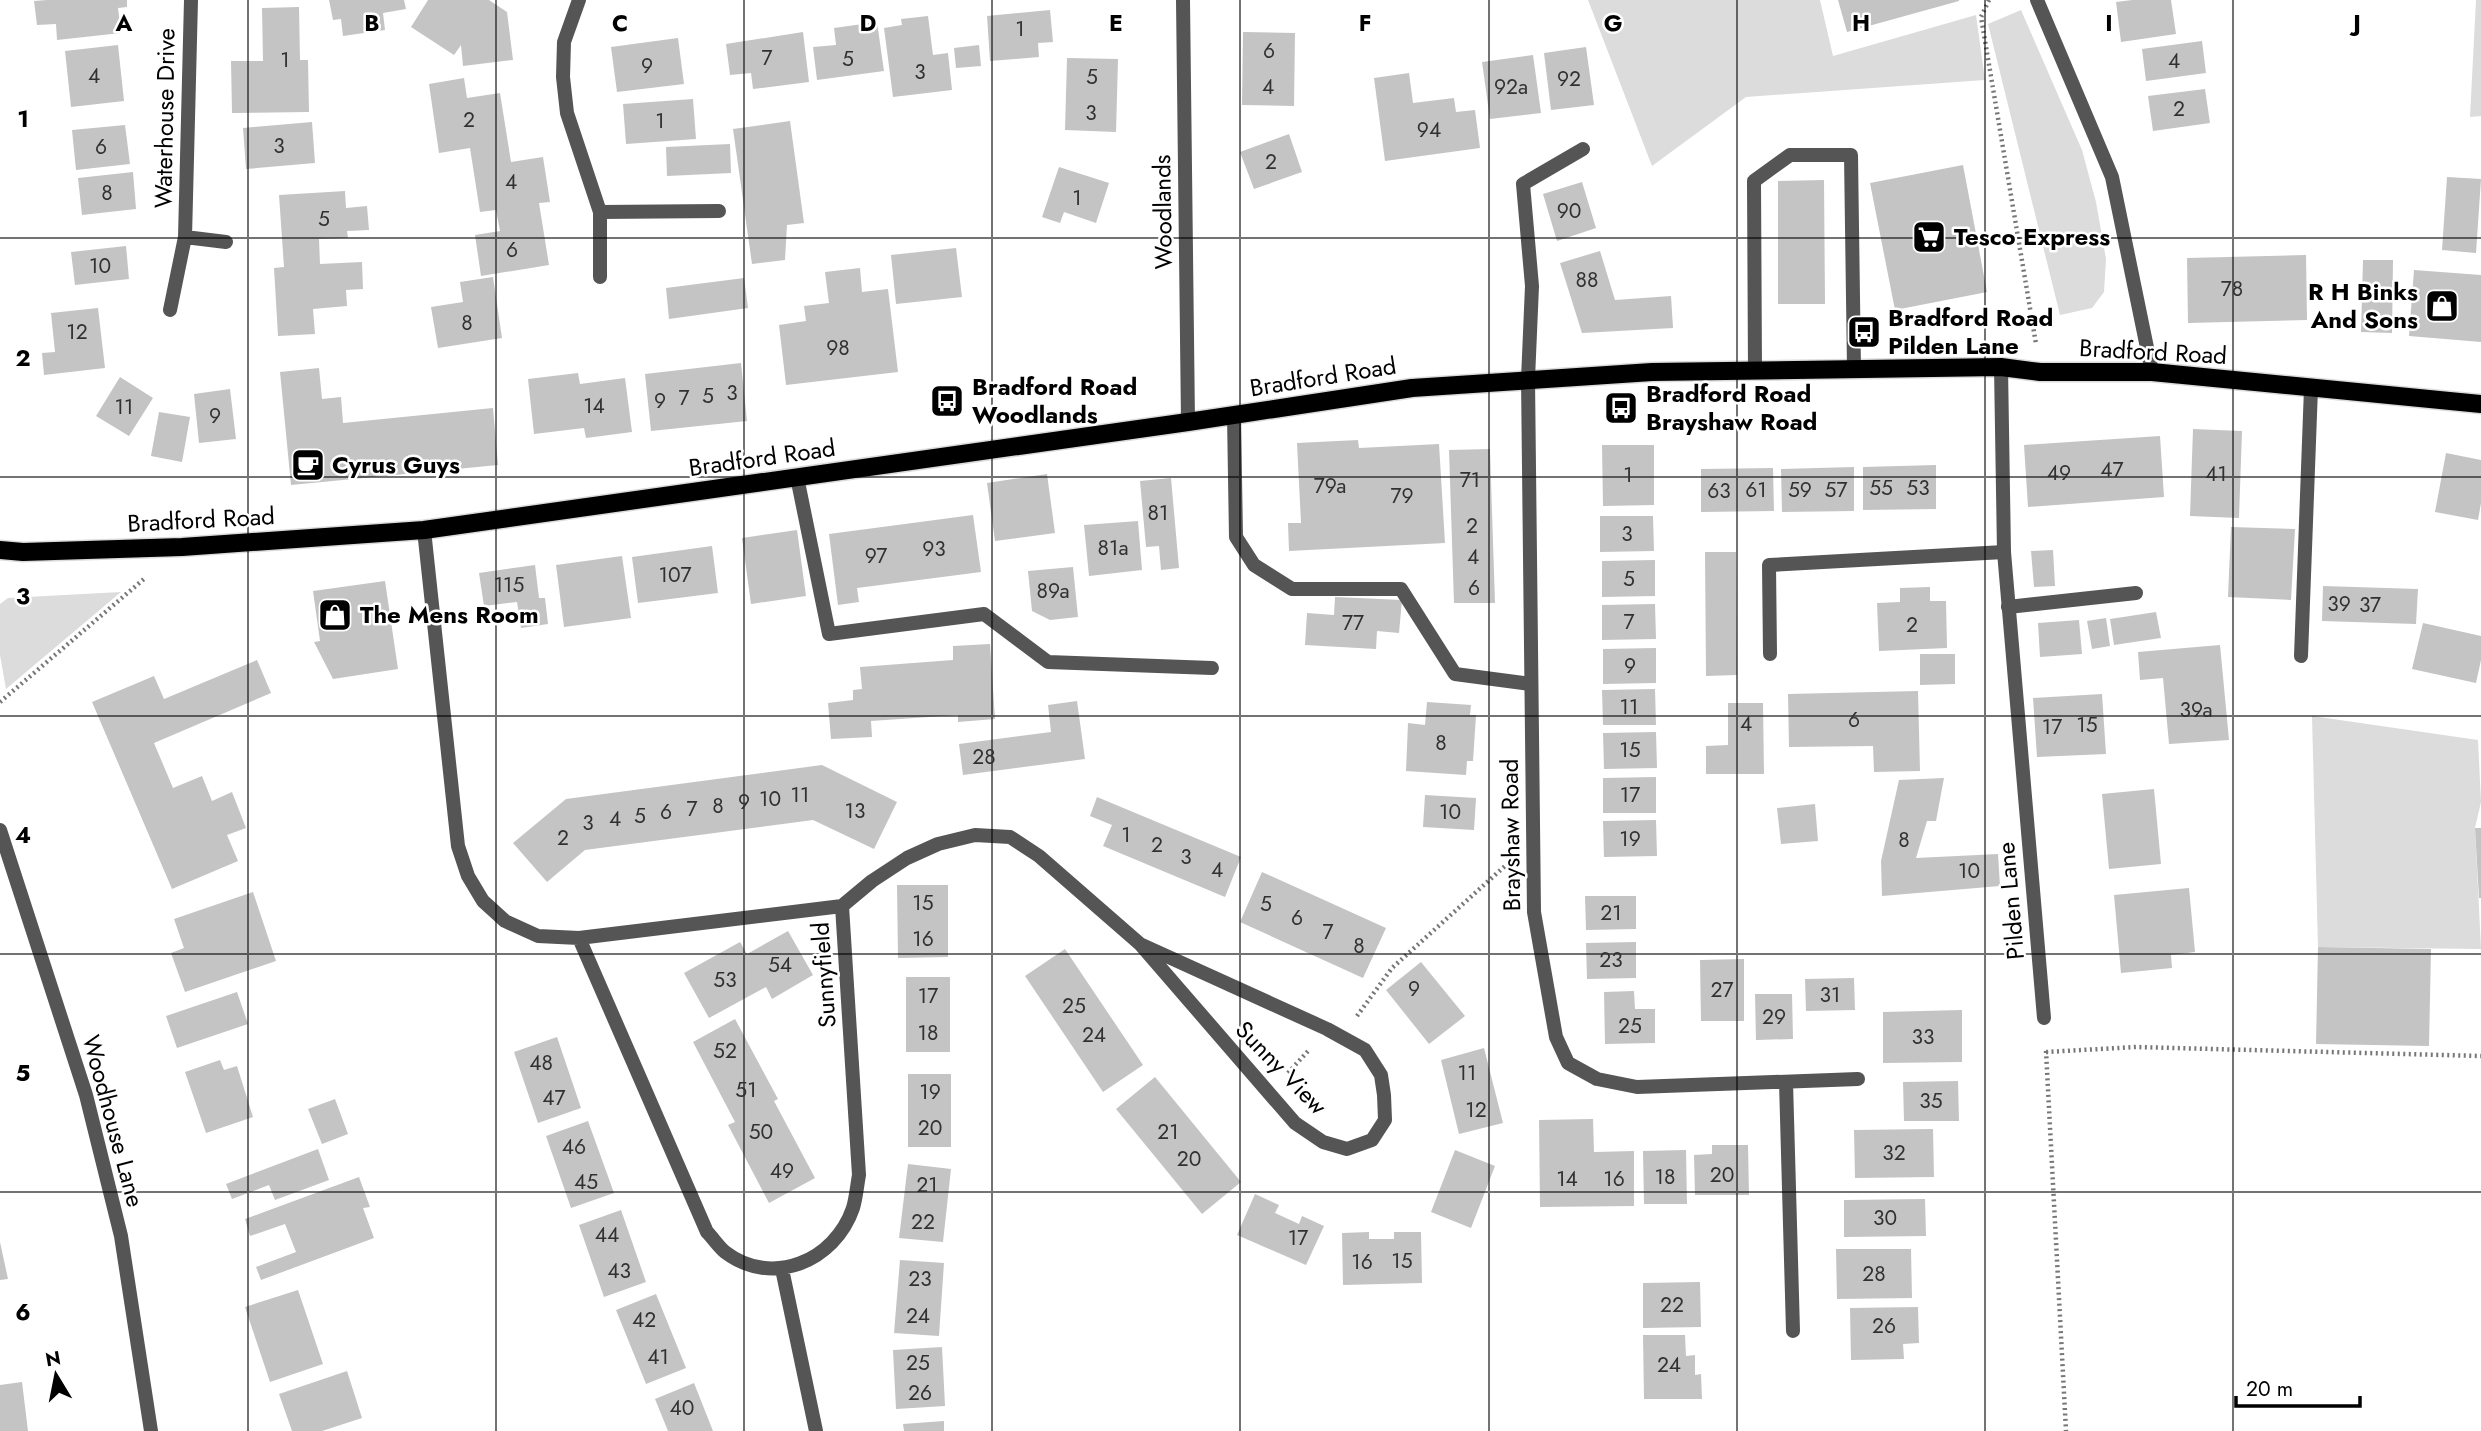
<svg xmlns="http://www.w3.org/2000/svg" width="2481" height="1431" viewBox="0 0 2481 1431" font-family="Jost,sans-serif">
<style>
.green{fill:#dcdcdc}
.building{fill:#c4c4c4}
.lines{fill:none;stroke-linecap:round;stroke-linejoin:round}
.primary-casing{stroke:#dbdbdb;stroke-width:21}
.path{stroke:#777;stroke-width:4.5;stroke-dasharray:2 3.5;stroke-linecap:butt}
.lane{stroke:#555;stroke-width:14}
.street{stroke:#555;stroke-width:14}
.primary{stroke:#000;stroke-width:18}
.grid{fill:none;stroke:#000;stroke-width:2;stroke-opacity:0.55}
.labels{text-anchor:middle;stroke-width:5;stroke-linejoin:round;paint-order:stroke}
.number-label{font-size:21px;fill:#313131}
.street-label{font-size:24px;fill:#000;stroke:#fff}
.poi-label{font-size:24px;font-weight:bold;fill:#000;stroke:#fff;text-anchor:start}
.grid-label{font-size:23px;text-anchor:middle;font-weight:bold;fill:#000;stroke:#fff;stroke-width:5;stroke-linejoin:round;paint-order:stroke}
</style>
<rect width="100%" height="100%" fill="#fff"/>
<path class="green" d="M1588 0H1820L1833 56 1976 15 1985 80 1746 97 1652 166Z
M2476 0H2481V116L2470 117Z
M2021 10 2082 150 2096 202 2106 259 2104 292 2092 308 2060 315 1988 24Z
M121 592 6 689 0 655V604L8 598Z
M2312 716 2478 740 2481 802 2475 828 2481 949 2318 947Z"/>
<path class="building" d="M47 0H127V7L118 8 121 33 57 40 56 24 37 25 34 1Z
M329 0H404L406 9 383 13 385 30 343 36 341 19 333 20Z
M428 0H489L507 12 513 60 463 66 461 45 454 55 411 27Z
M1838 0H1959V1L1847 32Z
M2132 0H2171L2176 34 2121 42 2116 2Z
M299 7 300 60H308L309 112 232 113 231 61H263L262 8Z
M1050 10 1053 42 1038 43 1039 57 990 61 987 16Z
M928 16 933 55 948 53 952 90 893 97 884 28 902 25 901 19Z
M877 22 884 71 817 80 813 47 836 45 834 28Z
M803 32 809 82 753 89 751 73 730 75 726 44Z
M1243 32 1295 33 1294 106 1242 105Z
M678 38 684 84 617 92 611 47Z
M2202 41 2206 73 2146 81 2142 49Z
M118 45 124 101 71 107 65 51Z
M979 45 981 66 956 68 954 48Z
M1586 47 1594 105 1551 110 1544 53Z
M1533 55 1541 113 1490 119 1482 62Z
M1067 58 1118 59 1116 132 1065 130Z
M1409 73 1413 103 1454 98 1456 112 1475 110 1480 148 1385 161 1374 78Z
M464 78 467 98 500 93 511 162 543 157 550 202 539 203 549 265 481 276 475 235 500 231 496 210 480 212 470 148 439 153 429 84Z
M2205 89 2210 123 2153 131 2148 96Z
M693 99 696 139 626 144 623 104Z
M790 121 804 223 787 225 785 260 752 264 733 129Z
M312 122 315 163 246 169 243 128Z
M125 125 130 164 76 170 72 130Z
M1289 134 1302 172 1254 189 1240 152Z
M730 144 731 173 667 176 666 147Z
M1963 165 1987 292 1895 310 1870 183Z
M1059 167 1109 183 1096 223 1064 212 1060 223 1042 217Z
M133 172 136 209 82 215 78 178Z
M2447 177 2481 179 2476 253 2442 250Z
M1824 180 1825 304H1778V181Z
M1582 182 1596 228 1557 241 1543 194Z
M345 191 346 208 367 206 369 230 347 231 348 238 319 239 320 264 362 262 363 289 346 290 347 306 313 309 315 334 278 336 274 268 284 267 279 195Z
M126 246 129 279 75 285 71 252Z
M956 248 962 297 896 304 891 255Z
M1600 251 1615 300 1671 296 1673 328 1582 333 1560 263Z
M2306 255 2307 320 2188 323 2187 258Z
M2363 260H2393L2392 333 2361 332Z
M860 268 862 292 888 289 898 372 786 385 779 325 806 321 804 306 829 303 825 272Z
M2414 270 2481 275V342L2409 336Z
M493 277 502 338 438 348 431 307 463 302 460 282Z
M744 278 748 308 669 319 666 288Z
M98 308 105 368 44 375 42 353 55 352 51 313Z
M741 363 747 421 651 431 645 374Z
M319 368 322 399 341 397 343 423 493 408 498 465 291 485 280 372Z
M578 373 580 384 625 378 632 432 586 438 584 428 534 434 528 379Z
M120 377 153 398 129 436 96 416Z
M230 389 236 439 199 443 194 394Z
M159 412 190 417 182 462 151 456Z
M2193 429 2242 431 2239 518 2190 516Z
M2160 436 2164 497 2028 507 2024 445Z
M1358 440 1359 448 1439 444 1445 543 1289 551 1288 523H1301L1297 443Z
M1602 445H1654V505L1603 506Z
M1490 449 1495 603H1454L1449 450Z
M2446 453 2481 460V503L2478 520 2435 512Z
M1936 465V509L1863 510V467Z
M1854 467V511L1782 512 1781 469Z
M1773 468 1774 511 1701 512V469Z
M1047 474 1055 533 995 541 987 483Z
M1171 478 1179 568 1161 570 1159 546 1146 547 1140 481Z
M973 515 981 572 857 588 859 602 838 605 829 534Z
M1600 516H1653L1654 551 1600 552Z
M1138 521 1142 570 1089 576 1084 525Z
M2231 527 2295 529 2291 600 2228 597Z
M797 530 806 596 751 604 742 538Z
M712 546 718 593 638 603 632 557Z
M2053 550 2055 586 2034 587 2031 551Z
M1705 552H1736L1737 675 1706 676Z
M622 556 631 618 564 627 556 565Z
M1655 560V596L1602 597V561Z
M535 565 539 598H545L548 624 521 628 517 602 484 606 479 573Z
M1073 567 1078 617 1050 620 1032 611 1028 571Z
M385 581 398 669 333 679 314 642 320 641 313 591Z
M2323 586 2418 589 2416 624 2322 621Z
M1930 587V601H1946L1947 648 1879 651 1877 603 1900 602V588Z
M1335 597 1402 600 1399 633 1377 631 1376 649 1305 645 1307 613 1334 615Z
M1655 604 1656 639 1602 640V605Z
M2156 612 2161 638 2114 645 2110 619Z
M2106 618 2110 646 2092 649 2087 621Z
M2079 620 2082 654 2040 657 2038 623Z
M2423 623 2481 636V660L2476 683 2412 669Z
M990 644 995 719 958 722V715L871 721 872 737 831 739 828 703 853 700V690L862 689 860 667 953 660V646Z
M2220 645 2229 740 2169 744 2163 678 2140 680 2138 652Z
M1656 648V683L1603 684V649Z
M1920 654H1955V684L1920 685Z
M257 660 271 693 154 743 173 788 202 776 212 801 232 792 246 828 227 835 238 861 172 889 92 702 154 676 164 699Z
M1655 689 1656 725H1603L1602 690Z
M1918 691 1920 771 1874 772 1873 746 1789 747 1788 694Z
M2102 694 2106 754 2037 757 2033 698Z
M1077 701 1085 759 963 775 959 744 1051 732 1048 705Z
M1427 702 1471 705 1470 715H1476L1473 761H1467L1466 775 1406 771 1408 723 1425 725Z
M1728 703H1763L1764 774H1706V746L1728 745Z
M1656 732 1657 768 1604 769 1603 733Z
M822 765 897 802 874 849 813 820 585 850 547 882 513 843 566 799Z
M1656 777V813H1603V778Z
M1944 778 1936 821H1927L1916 858 1998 854 2000 886 1882 896 1881 861 1899 780Z
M2154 789 2161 864 2109 869 2102 794Z
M1425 795 1476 798 1474 830 1423 827Z
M1097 797 1241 857 1225 897 1103 846 1112 825 1090 816Z
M1815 804 1818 841 1781 844 1777 808Z
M1656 820 1657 856 1604 857 1603 821Z
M2475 828H2481V898H2479Z
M1262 872 1386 928 1363 978 1240 922Z
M897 885H948V957L898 958Z
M2189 888 2195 952 2171 955 2172 968 2121 973 2114 895Z
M253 892 276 961 185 992 171 953 184 948 174 919Z
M1585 896H1636V929L1586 930Z
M788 931 813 975 772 999 766 987 709 1018 684 973 740 942 747 954Z
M1636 942V978L1587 979 1586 943Z
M2318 947 2431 949 2429 1046 2316 1044Z
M1065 949 1143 1065 1103 1092 1025 976Z
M1744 959V1021H1701L1700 960Z
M1421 962 1465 1016 1429 1044 1386 990Z
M906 977H950V1052H906Z
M1854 978 1855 1010 1806 1011 1805 979Z
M1634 991 1635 1009H1655V1043L1605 1044 1604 992Z
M237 992 248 1024 177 1048 166 1016Z
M1755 994H1792L1793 1039 1756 1040Z
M1962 1010V1062L1883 1063V1012Z
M735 1019 778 1099 774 1101 815 1178 769 1203 728 1125 735 1122 693 1042Z
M557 1037 581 1108 538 1123 514 1052Z
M1484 1048 1503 1123 1459 1134 1441 1060Z
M220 1060 224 1070 237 1066 253 1117 206 1133 185 1072Z
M908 1074H951V1147H908Z
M1155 1077 1241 1182 1202 1214 1116 1109Z
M1958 1081 1959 1121H1904L1903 1082Z
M335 1099 348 1134 322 1144 308 1109Z
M1593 1119 1594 1152 1634 1151V1206L1540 1207 1539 1120Z
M588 1121 614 1193 571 1208 546 1136Z
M1933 1129 1934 1177 1855 1178 1854 1130Z
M1712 1145H1748L1749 1195H1695L1694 1155 1712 1154Z
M318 1149 329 1180 275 1200 269 1185 232 1199 226 1184Z
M1455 1150 1495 1166 1471 1228 1431 1212Z
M1686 1150 1687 1204H1644L1643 1151Z
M908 1164 951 1169 943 1242 899 1238Z
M359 1177 370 1207 363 1208 374 1238 261 1280 256 1267 296 1252 285 1224 250 1236 245 1219Z
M1255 1194 1279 1205 1275 1213 1299 1224 1302 1216 1324 1226 1306 1265 1237 1235Z
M1925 1199 1926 1236 1844 1237V1200Z
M621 1210 646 1282 604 1297 579 1225Z
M1369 1232V1239H1394V1232H1421L1422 1283 1343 1285 1342 1233Z
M0 1242 8 1279 0 1280Z
M1836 1249H1911L1912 1298 1837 1299Z
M900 1260 944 1263 939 1336 894 1333Z
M1700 1282 1701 1327 1643 1328V1283Z
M298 1290 323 1364 270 1382 245 1307Z
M656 1294 686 1368 646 1384 616 1310Z
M1918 1307 1919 1343 1903 1344 1904 1359 1851 1360 1850 1308Z
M1643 1335H1685L1686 1356 1695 1355V1375L1701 1374 1702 1399H1644Z
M942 1347 945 1406 896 1409 893 1350Z
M347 1371 362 1418 322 1431H292L279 1394Z
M22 1382 28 1431H0V1385Z
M694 1383 713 1431H668L655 1399Z
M944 1421V1431H904L903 1424Z"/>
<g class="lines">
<defs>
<path id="primary" d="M0 550 23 552 182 547 424 530 1188 422 1412 388 1652 372 2001 367 2040 372H2152L2481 404"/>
</defs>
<use href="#primary" class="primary-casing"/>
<path class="path" d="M1989 0 1981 17 2036 344
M0 702 144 579
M1357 1016 1392 968 1505 866
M2046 1051 2066 1431
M2046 1052 2136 1047 2481 1056
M1288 1073 1308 1051"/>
<path class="lane" d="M600 212 719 211
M1755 371 1754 181 1790 155H1851L1854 369
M1234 416 1236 537 1254 565 1292 589H1401L1455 674 1531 684
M797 477 829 634 984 614 1048 662 1212 668
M2008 607 2136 593
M1770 654 1769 565 2004 552
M2301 656 2311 388"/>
<path class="street" d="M579 0 564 42 563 77 567 113 600 212V277
M1183 0 1188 422
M2037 0 2112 177 2152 372
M1583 149 1523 184 1532 286 1528 379 1534 912 1556 1037 1568 1063 1597 1079 1637 1087 1858 1079
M185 237 226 242
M170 310 185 237 191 0
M2001 367 2004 552 2044 1018
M424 530 458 846 468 876 483 901 505 921 538 936 579 938 842 906 859 1175C857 1186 856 1198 853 1208 835 1261 772 1288 725 1252 718 1246 713 1238 707 1232L579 938
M0 830 86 1095 121 1236 151 1431
M842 906 872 881 907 858 938 844 975 835 1010 837 1039 856 1140 944 1295 1123 1323 1142 1347 1149 1372 1140 1385 1120 1384 1095 1381 1075 1365 1050 1327 1029 1140 944
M1786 1082 1793 1331
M782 1269 816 1431"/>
<use href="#primary" class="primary"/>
</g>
<path class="grid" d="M248 0V1431M496 0V1431M744 0V1431M992 0V1431M1240 0V1431M1489 0V1431M1737 0V1431M1985 0V1431M2233 0V1431M0 238H2481M0 477H2481M0 716H2481M0 954H2481M0 1192H2481"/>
<defs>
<symbol id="supermarket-square" viewBox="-11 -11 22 22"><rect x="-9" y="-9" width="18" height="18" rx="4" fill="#000" stroke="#fff"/><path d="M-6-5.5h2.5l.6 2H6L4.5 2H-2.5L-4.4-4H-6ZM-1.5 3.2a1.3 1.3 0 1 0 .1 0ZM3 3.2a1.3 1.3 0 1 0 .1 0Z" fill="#fff"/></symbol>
<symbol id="shop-square" viewBox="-11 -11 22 22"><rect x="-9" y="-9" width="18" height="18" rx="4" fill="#000" stroke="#fff"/><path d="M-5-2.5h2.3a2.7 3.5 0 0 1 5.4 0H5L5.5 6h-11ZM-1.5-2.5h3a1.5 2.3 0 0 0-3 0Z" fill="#fff"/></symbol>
<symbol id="bus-square" viewBox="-11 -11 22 22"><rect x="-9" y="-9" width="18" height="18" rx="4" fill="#000" stroke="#fff"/><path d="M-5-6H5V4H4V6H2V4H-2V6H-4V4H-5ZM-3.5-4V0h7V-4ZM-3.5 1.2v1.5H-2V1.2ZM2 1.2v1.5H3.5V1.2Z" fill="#fff"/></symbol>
<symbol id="cafe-square" viewBox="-11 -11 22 22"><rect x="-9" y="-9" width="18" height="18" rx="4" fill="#000" stroke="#fff"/><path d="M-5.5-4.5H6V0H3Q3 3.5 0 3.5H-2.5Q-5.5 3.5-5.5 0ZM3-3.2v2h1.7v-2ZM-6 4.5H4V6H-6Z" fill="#fff"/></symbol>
</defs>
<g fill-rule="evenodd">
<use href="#supermarket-square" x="1910" y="218" width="38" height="38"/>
<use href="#shop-square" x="2423" y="287" width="38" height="38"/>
<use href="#bus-square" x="1845" y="313" width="38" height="38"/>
<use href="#bus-square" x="928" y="382" width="38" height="38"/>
<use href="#bus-square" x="1602" y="389" width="38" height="38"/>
<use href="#cafe-square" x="289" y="446" width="38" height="38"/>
<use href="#shop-square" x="316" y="596" width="38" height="38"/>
</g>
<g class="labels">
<g class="number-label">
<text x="1020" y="36">1</text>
<text x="1269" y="58">6</text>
<text x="767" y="65">7</text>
<text x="848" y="66">5</text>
<text x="285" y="67">1</text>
<text x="2174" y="68">4</text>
<text x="647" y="73">9</text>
<text x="920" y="79">3</text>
<text x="94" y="83">4</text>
<text x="1092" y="84">5</text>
<text x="1569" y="86">92</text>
<text x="1268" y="94">4</text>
<text x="1511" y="94">92a</text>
<text x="2179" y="116">2</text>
<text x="1091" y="120">3</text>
<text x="469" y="127">2</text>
<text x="660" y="128">1</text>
<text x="1429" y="137">94</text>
<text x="279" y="153">3</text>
<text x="101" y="154">6</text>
<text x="1271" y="169">2</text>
<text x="511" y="189">4</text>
<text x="107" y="200">8</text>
<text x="1077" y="205">1</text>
<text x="1569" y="218">90</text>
<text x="324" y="226">5</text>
<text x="512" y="257">6</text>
<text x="100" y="273">10</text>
<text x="1587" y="287">88</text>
<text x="2232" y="296">78</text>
<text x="467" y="330">8</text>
<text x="77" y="339">12</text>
<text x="838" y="355">98</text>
<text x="732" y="400">3</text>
<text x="708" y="403">5</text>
<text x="684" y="405">7</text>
<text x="660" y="408">9</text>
<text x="594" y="413">14</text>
<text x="124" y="414">11</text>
<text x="215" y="423">9</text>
<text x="2112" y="477">47</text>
<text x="2059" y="480">49</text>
<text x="2216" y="481">41</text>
<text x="1628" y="482">1</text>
<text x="1470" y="487">71</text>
<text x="1330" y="493">79a</text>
<text x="1881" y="495">55</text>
<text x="1918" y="495">53</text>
<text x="1756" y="497">61</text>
<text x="1800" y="497">59</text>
<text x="1836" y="497">57</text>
<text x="1719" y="498">63</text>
<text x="1402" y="503">79</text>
<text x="1158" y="520">81</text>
<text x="1472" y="533">2</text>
<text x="1627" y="541">3</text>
<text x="1113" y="555">81a</text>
<text x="934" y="556">93</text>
<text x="876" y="563">97</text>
<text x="1473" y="564">4</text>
<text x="675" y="582">107</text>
<text x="1629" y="586">5</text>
<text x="509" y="592">115</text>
<text x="1474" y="595">6</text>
<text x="1053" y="598">89a</text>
<text x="2339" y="611">39</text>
<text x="2370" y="612">37</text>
<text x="1629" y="629">7</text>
<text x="1353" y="630">77</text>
<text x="1912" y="632">2</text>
<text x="1630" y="673">9</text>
<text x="1629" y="714">11</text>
<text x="2196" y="717">39a</text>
<text x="1854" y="727">6</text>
<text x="1746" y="731">4</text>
<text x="2087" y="732">15</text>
<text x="2052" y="734">17</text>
<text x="1441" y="750">8</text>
<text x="1630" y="757">15</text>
<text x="984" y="764">28</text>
<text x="800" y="802">11</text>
<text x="1630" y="802">17</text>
<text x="770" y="806">10</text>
<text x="744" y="809">9</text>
<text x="718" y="813">8</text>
<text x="692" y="816">7</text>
<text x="855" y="818">13</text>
<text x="666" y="819">6</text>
<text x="1450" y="819">10</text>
<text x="640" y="823">5</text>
<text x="615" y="826">4</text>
<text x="588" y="830">3</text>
<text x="1126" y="842">1</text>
<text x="563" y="845">2</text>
<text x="1630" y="846">19</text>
<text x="1904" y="847">8</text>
<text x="1157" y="852">2</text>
<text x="1186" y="864">3</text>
<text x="1217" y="877">4</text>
<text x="1969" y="878">10</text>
<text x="923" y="910">15</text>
<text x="1266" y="911">5</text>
<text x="1611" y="920">21</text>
<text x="1297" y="925">6</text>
<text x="1328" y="939">7</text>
<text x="923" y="946">16</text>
<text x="1359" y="953">8</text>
<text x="1611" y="967">23</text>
<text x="780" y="972">54</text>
<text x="725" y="987">53</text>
<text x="1414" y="996">9</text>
<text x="1722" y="997">27</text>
<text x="1830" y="1002">31</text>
<text x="928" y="1003">17</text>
<text x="1074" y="1013">25</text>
<text x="1774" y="1024">29</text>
<text x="1630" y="1033">25</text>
<text x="928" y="1040">18</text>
<text x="1094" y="1042">24</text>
<text x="1923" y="1044">33</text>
<text x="725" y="1058">52</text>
<text x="541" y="1070">48</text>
<text x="1467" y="1080">11</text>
<text x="746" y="1097">51</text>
<text x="930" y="1099">19</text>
<text x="554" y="1105">47</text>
<text x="1931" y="1108">35</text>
<text x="1476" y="1117">12</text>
<text x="930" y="1135">20</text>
<text x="761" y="1139">50</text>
<text x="1168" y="1139">21</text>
<text x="574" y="1154">46</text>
<text x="1894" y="1160">32</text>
<text x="1189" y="1166">20</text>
<text x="782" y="1178">49</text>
<text x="1722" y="1182">20</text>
<text x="1665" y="1184">18</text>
<text x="1567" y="1186">14</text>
<text x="1614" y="1186">16</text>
<text x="586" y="1189">45</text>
<text x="927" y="1192">21</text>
<text x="1885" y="1225">30</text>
<text x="923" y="1229">22</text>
<text x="607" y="1242">44</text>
<text x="1298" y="1245">17</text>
<text x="1402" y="1268">15</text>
<text x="1362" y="1269">16</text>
<text x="619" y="1278">43</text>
<text x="1874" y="1281">28</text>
<text x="920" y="1286">23</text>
<text x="1672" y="1312">22</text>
<text x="918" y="1323">24</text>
<text x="644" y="1327">42</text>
<text x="1884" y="1333">26</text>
<text x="658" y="1364">41</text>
<text x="918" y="1370">25</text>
<text x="1669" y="1372">24</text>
<text x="920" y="1400">26</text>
<text x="682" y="1415">40</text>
</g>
<g class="street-label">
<text transform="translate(165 118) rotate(-89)" y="8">Waterhouse Drive</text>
<text transform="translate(1163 212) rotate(-91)" y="8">Woodlands</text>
<text transform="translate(2153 352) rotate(3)" y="8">Bradford Road</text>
<text transform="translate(1323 377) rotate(-9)" y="8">Bradford Road</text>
<text transform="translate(762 458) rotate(-8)" y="8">Bradford Road</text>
<text transform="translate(201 520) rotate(-3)" y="8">Bradford Road</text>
<text transform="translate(1511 835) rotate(-91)" y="8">Brayshaw Road</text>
<text transform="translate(2011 901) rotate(-95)" y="8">Pilden Lane</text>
<text transform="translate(824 975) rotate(-94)" y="8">Sunnyfield</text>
<text transform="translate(1281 1068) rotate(46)" y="8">Sunny View</text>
<text transform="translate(113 1121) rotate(75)" y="8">Woodhouse Lane</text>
</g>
<g class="poi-label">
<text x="1954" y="245">Tesco Express</text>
<text x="2418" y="300" text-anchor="end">R H Binks<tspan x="2418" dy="28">And Sons</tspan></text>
<text x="1888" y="326">Bradford Road<tspan x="1888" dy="28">Pilden Lane</tspan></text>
<text x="972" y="395">Bradford Road<tspan x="972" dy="28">Woodlands</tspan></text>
<text x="1646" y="402">Bradford Road<tspan x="1646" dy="28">Brayshaw Road</tspan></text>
<text x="332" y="473">Cyrus Guys</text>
<text x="360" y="623">The Mens Room</text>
</g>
</g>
<g class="grid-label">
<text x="124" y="31">A</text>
<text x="372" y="31">B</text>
<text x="620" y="31">C</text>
<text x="868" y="31">D</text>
<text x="1116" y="31">E</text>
<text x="1365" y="31">F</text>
<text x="1613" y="31">G</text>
<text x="1861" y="31">H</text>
<text x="2109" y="31">I</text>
<text x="2357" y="31">J</text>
<text x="23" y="127">1</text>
<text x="23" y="366">2</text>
<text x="23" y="604">3</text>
<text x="23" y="843">4</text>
<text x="23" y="1081">5</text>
<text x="23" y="1320">6</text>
</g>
<g transform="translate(56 1375) rotate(350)" stroke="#ffffff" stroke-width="5" paint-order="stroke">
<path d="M0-5L12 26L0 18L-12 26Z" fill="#000000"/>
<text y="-10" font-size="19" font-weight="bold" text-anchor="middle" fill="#000000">N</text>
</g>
<path d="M2236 1396v10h124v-10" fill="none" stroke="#000000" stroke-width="3.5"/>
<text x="2246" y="1396" font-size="21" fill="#000000" stroke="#ffffff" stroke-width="5" paint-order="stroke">20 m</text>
</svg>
